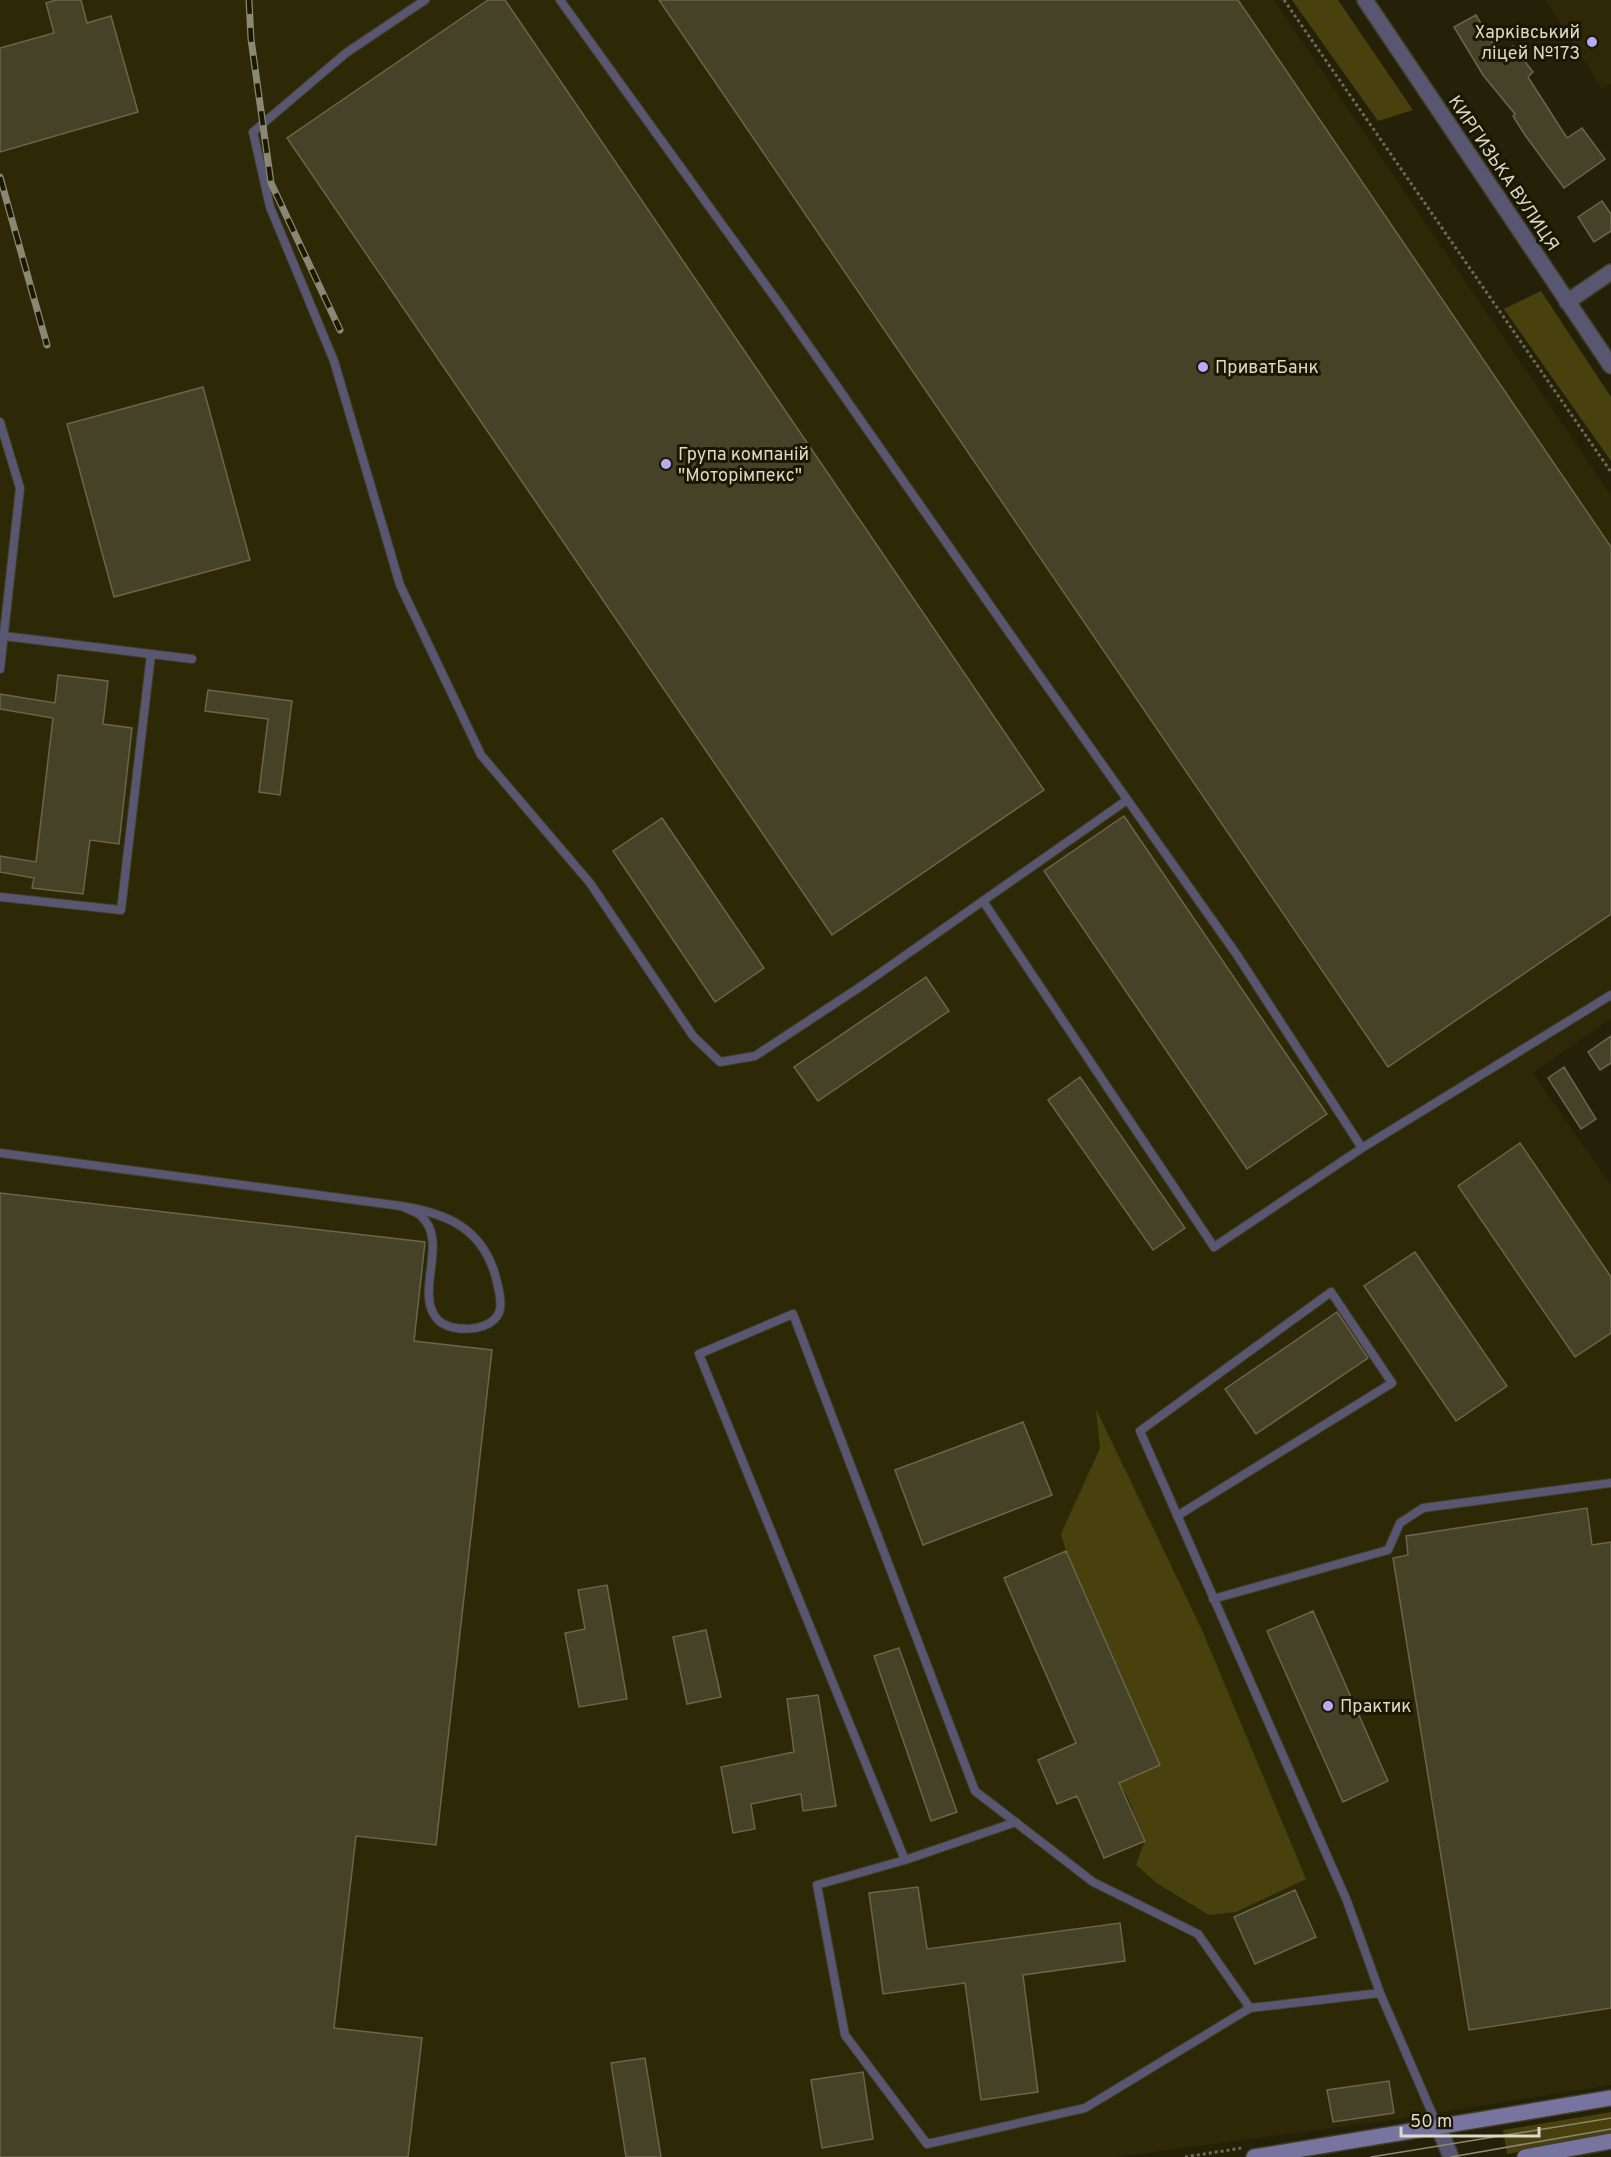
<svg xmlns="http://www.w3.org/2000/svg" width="1611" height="2157" viewBox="0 0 1611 2157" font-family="Overpass,sans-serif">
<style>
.built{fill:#2d2806}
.green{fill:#49410d}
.building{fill:#464228;stroke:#6a654b;stroke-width:1.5}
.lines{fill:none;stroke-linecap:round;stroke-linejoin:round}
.service-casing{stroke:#423e27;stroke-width:10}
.minor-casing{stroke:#423e27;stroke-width:18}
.tertiary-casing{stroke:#423e27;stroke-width:18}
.secondary-casing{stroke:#423e27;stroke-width:18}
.path{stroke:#6d6a55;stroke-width:3;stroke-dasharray:3 3;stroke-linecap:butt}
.service{stroke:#585671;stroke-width:8}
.minor{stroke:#585671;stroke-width:15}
.tertiary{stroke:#585671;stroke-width:15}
.secondary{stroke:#7774a0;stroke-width:15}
.tram{stroke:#8a8774;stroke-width:1.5}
.rail-casing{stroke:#8a8774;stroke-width:7}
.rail{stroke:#1b1701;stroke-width:4.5;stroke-dasharray:14;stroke-linecap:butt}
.poi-dot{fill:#b4acf9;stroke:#1b1701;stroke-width:2}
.labels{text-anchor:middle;stroke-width:6;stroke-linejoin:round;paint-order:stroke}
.poi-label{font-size:18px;fill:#dbd9ca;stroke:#1b1701;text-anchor:start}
.street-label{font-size:18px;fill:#dbd9ca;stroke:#1b1701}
</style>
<rect width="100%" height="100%" fill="#252108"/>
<path class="built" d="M0 0H1274L1611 495V1019L1533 1073 1611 1185V2085L1399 2119 1118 2157H0Z
M1546 0H1611V84L1602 89Z"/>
<path class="green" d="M1292 0H1338L1413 110 1378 121Z
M1541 291 1611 397V461L1504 309Z
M1096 1409 1202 1630 1306 1879 1236 1912 1209 1915 1158 1884 1136 1865 1145 1840 1128 1798 1119 1783 1159 1765 1066 1551 1061 1534 1100 1448Z
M1611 2112V2135L1507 2154 1503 2130Z"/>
<path class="building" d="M56 0H81L87 23 111 16 138 112 0 152V48L54 33 46 3Z
M488 0H505L1044 790 832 935 287 138Z
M659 0H1238L1611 547V914L1388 1067Z
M1476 15 1500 56 1513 46 1533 72 1528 77 1567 138 1582 128 1605 159 1564 188 1525 135 1513 116 1515 114 1483 75 1454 27Z
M1602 201 1611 214V231L1594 242 1578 217Z
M203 387 250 560 114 597 67 424Z
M58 675 108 681 103 724 132 728 119 844 90 840 83 894 32 888 34 878 0 872V856L36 862 53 718 0 709V694L55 703Z
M208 690 292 701 280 795 259 792 268 719 205 711Z
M1124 816 1327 1114 1247 1169 1044 871Z
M662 818 764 968 715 1002 613 851Z
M926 977 949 1011 818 1101 794 1067Z
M1611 1036V1063L1600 1070 1588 1052Z
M1564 1067 1596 1119 1581 1129 1548 1078Z
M1080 1077 1185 1228 1153 1250 1048 1100Z
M1520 1143 1611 1277V1333L1575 1357 1458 1186Z
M0 1193 425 1242 414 1341 492 1350 436 1845 356 1836 334 2028 422 2038 408 2157H0Z
M1415 1252 1507 1386 1456 1421 1364 1286Z
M1337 1312 1368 1358 1256 1434 1225 1389Z
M1023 1422 1052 1495 923 1545 895 1470Z
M1587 1508 1592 1545 1611 1542V2008L1469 2030 1393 1558 1408 1555 1406 1536Z
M1066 1551 1160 1765 1119 1783 1145 1841 1104 1858 1077 1796 1057 1804 1038 1760 1076 1743 1004 1578Z
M607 1585 627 1699 579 1707 565 1633 585 1629 578 1590Z
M1313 1611 1388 1781 1343 1802 1267 1631Z
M706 1630 721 1697 687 1704 673 1637Z
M899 1648 957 1812 931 1821 874 1656Z
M818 1695 836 1806 803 1811 801 1794 751 1804 755 1829 733 1833 721 1767 794 1752 787 1699Z
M918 1887 927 1949 1120 1923 1125 1961 1023 1975 1038 2092 981 2100 965 1983 883 1994 869 1893Z
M1295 1890 1316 1937 1255 1964 1234 1917Z
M645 2058 661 2157H626L611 2063Z
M863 2072 873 2139 822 2148 811 2080Z
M1389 2081 1394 2113 1333 2122 1327 2090Z"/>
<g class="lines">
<defs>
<path id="service" d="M425 0 346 53 253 132 270 207 334 361 400 585 481 755 590 883 693 1036 720 1062 755 1056 863 985 1127 800
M560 0 783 309 1008 631 1237 955 1362 1148
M0 422 20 488 0 669
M4 636 192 659
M0 897 121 910 151 654
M983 901 1214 1247 1362 1148 1611 995
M0 1153 401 1206C446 1213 483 1228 496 1278 498 1287 502 1299 500 1309 496 1332 452 1334 438 1320 413 1294 450 1242 421 1216 416 1211 407 1209 401 1206
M1177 1516 1392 1383 1331 1292 1140 1431 1347 1901 1380 1993 1438 2127
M1213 1599 1388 1550 1400 1523 1423 1508 1611 1483
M905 1860 1016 1822
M1250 2008 1085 2108 927 2144 845 2035 817 1885 905 1860 699 1354 793 1314 975 1791 1093 1882 1198 1934 1250 2008 1380 1993"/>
<path id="minor" d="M1567 302 1611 272"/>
<path id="tertiary" d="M1365 0 1611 366
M1439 2128 1451 2157"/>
<path id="secondary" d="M1254 2157 1611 2098
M1525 2157 1611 2141"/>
</defs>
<use href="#service" class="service-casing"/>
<use href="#minor" class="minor-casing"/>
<use href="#tertiary" class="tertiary-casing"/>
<use href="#secondary" class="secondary-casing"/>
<path class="path" d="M1284 0 1611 472
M1185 2157 1242 2148"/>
<use href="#service" class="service"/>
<use href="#minor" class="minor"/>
<use href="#tertiary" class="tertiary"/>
<use href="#secondary" class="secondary"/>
<path class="tram" d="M1371 2157 1611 2118
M1451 2157 1611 2129"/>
<defs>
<path id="rail" d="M249 0 251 39 271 183 340 330
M0 177 47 345"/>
</defs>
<use href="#rail" class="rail-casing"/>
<use href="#rail" class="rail"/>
</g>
<g class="poi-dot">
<circle cx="1592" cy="42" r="6"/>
<circle cx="1203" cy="367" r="6"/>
<circle cx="666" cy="464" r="6"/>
<circle cx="1328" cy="1706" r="6"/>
</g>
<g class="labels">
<g class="poi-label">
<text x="1580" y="38" text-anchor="end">Харківський<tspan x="1580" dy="21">ліцей №173</tspan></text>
<text x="1215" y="373">ПриватБанк</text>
<text x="678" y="460">Група компаній<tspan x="678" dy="21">"Моторімпекс"</tspan></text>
<text x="1340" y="1712">Практик</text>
</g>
<g class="street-label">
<text transform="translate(1504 173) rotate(56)" y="6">КИРГИЗЬКА ВУЛИЦЯ</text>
</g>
</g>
<path d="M1401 2127v9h138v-9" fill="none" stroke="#dbd9ca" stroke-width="3"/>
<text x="1410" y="2127" font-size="18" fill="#dbd9ca" stroke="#1b1701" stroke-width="4.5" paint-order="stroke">50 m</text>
</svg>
